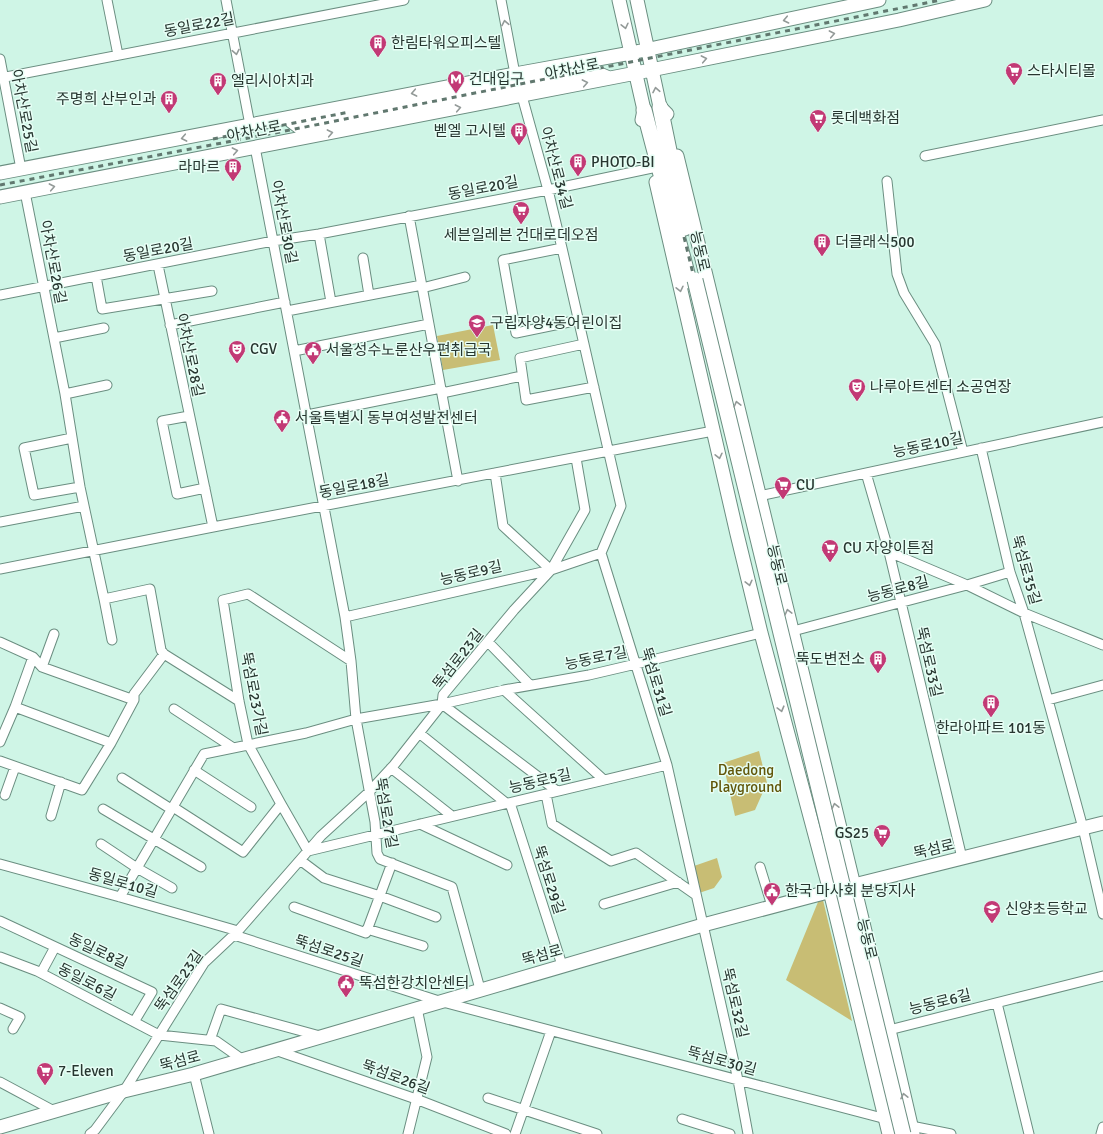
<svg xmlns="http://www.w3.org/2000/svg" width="1103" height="1134" viewBox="0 0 1103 1134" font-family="Signika,'Noto Sans KR',sans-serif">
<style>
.green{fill:#c8bd74}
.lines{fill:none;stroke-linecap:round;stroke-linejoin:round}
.minor-casing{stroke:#6b8e81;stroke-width:11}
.secondary-casing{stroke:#6b8e81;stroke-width:15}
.trunk-casing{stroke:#6b8e81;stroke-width:17}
.minor{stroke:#fff;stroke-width:9}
.secondary{stroke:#fff;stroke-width:13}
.trunk{stroke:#fff;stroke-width:15}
.rail{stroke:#61786f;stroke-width:3;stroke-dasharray:5 5;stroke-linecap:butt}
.trunk-bridge-casing{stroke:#6b8e81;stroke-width:17;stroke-linecap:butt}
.trunk-bridge{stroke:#fff;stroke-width:15}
.oneway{stroke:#939a98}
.labels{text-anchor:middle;stroke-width:3;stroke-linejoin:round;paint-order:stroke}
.street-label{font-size:15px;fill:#273630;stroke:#e7fef5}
.poi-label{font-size:15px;fill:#273630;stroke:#e7fef5;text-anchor:start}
.park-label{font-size:15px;fill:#615609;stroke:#e7fef5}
</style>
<rect width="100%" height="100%" fill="#cff5e6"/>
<path class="green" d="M493 325 500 360 443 370 437 336Z
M759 751 767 783 755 810 735 816 723 763Z
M717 858 722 877 714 888 699 893 694 866Z
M823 900 852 1021 786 980 818 902Z"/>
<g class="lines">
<defs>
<path id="minor" d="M107 0 118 55
M226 0 250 125
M501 0 515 74
M0 59 21 169
M0 78 404 0
M522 96 548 190 562 248 621 506 601 553 667 765 738 1080 748 1134
M255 147 345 617 351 661 356 719 375 822 377 853 380 859 452 887 480 989
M925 156 1103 120
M887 181 897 274 904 293 935 344 963 452
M25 192 65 394 80 487 104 599 150 589 161 650 164 654 239 701
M409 216 458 481
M319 234 331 302
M562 248 503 260 516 333 579 320
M363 258 369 295
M158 265 213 527
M96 276 102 309 212 291
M422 288 465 277
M0 295 273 241 319 234 548 190 652 168
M287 311 422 285
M170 325 285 302
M54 338 104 328
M584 344 520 358 526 400 594 387
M294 351 429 324
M442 393 522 376
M65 394 107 385
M307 415 441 388
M189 416 162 421 177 494 205 488
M72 438 24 448 34 495 80 487
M981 448 1010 572 1024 613 1048 700 1083 828 1103 914
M495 473 503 526 551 570
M866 473 889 552 962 858
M759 496 1103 422
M0 522 84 506
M889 552 967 585 1024 613 1103 645
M0 569 213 527 713 431
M104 599 112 640
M345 617 551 570 601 553
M793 631 967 585 1010 572
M0 642 33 657 42 667 134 700V694L164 654
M488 642 530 685
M351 661 248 594 223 600 239 701 248 744 281 804 308 851 667 765
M42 667 54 634
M504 690 604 780
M1048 700 1103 685
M442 704 557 791
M15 707 111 743
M174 709 232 747
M419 733 506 803
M0 742 15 707 33 657
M0 761 82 790 111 743 134 700
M391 768 452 816
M194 770 251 807
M122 778 171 809
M546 794 552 824 611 861 636 853 696 895
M5 795 15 767
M510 803 562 965
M173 807 243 852 281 804
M103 809 201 867
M51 816 61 782
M420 824 507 865
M101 844 137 868 172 888
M300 860 324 878 380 896 436 917
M0 864 120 897 238 931
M760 867 772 906
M120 897 204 754 306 733 356 719 442 704 504 690 589 675 636 664 761 633
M604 904 678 882
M294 907 366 933 392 863
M0 921 152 992 134 1022
M367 929 423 946
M234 935 439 1001 886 1119
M0 957 37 971 159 1035 216 1041 243 1060
M41 973 55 947
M997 1003 1029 1134
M0 1008 20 1017 13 1029
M889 1030 1103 976
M210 1040 221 1009 320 1036
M275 1050 416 1099 506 1134
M194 1074 209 1134
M0 1082 54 1111
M488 1098 597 1134
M682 1119 730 1134
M911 1126 951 1134
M90 1134 95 1130 124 1091 204 963 238 931 321 836 369 792 394 765 442 704 443 695 514 610 551 570 585 510 576 458
M408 1134 427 1057 417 1008
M515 1134 551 1031
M1101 1134 1103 1127"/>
<path id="secondary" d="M619 0 644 110 642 120
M637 0 660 107 667 114
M287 118 299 127 593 71 609 78
M677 156 889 1030 913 1134
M0 173 515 74 631 53 879 0
M656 182 737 534 761 633 830 891 889 1134
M0 197 636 73 899 20 985 0
M0 1127 124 1091 194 1074 703 925 854 885 1103 823"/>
<path id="trunk" d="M660 107 685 228
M644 110 689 281"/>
</defs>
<use href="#minor" class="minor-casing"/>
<use href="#secondary" class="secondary-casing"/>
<use href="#trunk" class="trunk-casing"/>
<use href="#minor" class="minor"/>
<use href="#secondary" class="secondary"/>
<use href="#trunk" class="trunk"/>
<path class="rail" d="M213 139 349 112
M0 185 280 132 941 0
M684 237 904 1134"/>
<defs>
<path id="trunk-bridge" d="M695 280 903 1134"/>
</defs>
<use href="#trunk-bridge" class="trunk-bridge-casing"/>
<use href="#trunk-bridge" class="trunk-bridge"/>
</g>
<defs><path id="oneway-chevron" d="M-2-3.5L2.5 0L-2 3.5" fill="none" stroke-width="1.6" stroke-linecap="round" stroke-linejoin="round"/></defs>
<g class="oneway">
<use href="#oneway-chevron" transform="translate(786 20) rotate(168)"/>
<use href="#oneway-chevron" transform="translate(505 23) rotate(-101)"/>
<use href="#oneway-chevron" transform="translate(625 26) rotate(77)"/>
<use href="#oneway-chevron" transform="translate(832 34) rotate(-11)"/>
<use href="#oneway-chevron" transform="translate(236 52) rotate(79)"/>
<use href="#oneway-chevron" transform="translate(704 59) rotate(-11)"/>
<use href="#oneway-chevron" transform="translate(585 83) rotate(-11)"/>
<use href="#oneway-chevron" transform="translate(656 90) rotate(-101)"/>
<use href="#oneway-chevron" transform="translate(414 93) rotate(169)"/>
<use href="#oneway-chevron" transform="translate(458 108) rotate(-11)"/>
<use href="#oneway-chevron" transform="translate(330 133) rotate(-11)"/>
<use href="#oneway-chevron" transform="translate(184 138) rotate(169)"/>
<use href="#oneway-chevron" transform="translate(235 151) rotate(-11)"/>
<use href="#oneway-chevron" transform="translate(52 187) rotate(-11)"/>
<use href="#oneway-chevron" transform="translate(680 289) rotate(77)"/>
<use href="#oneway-chevron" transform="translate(737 404) rotate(-104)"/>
<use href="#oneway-chevron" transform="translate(719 456) rotate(77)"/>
<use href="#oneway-chevron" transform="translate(749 583) rotate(76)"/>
<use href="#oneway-chevron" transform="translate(788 612) rotate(-104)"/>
<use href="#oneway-chevron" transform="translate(781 709) rotate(75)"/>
<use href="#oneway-chevron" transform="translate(835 806) rotate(-103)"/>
<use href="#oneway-chevron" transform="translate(904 1096) rotate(-102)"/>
</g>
<defs>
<symbol id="building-pin" viewBox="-11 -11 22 30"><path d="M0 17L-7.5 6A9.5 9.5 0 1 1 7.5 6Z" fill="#c23975" stroke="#e7fef5"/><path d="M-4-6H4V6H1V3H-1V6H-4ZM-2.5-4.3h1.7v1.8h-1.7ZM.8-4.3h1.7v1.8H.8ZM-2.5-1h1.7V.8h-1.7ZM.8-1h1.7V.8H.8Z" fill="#fff"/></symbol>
<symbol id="supermarket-pin" viewBox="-11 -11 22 30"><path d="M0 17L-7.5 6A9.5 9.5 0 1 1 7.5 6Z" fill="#c23975" stroke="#e7fef5"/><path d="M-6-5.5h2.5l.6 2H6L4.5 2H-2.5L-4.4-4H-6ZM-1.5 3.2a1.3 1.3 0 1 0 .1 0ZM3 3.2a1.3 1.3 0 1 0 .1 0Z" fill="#fff"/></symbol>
<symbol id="metro-pin" viewBox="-11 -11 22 30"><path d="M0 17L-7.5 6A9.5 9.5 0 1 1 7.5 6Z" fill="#c23975" stroke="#e7fef5"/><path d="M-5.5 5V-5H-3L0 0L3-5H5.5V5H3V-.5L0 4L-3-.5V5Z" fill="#fff"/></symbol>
<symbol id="school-pin" viewBox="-11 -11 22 30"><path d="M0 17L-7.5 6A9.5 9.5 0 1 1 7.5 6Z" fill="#c23975" stroke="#e7fef5"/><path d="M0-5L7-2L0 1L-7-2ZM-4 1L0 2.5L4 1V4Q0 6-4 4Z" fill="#fff"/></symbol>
<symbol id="theatre-pin" viewBox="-11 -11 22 30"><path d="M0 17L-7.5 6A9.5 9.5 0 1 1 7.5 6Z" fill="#c23975" stroke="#e7fef5"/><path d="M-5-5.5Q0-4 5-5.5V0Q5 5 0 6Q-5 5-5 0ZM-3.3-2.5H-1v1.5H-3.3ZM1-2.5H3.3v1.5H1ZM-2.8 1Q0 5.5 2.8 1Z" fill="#fff"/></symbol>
<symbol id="civic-pin" viewBox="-11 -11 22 30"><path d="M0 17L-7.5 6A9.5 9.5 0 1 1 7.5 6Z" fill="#c23975" stroke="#e7fef5"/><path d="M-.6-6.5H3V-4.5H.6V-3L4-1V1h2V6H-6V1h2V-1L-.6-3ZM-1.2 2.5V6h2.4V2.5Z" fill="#fff"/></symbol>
</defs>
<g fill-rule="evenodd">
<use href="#building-pin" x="368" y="33" width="20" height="27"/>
<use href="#supermarket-pin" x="1004" y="61" width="20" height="27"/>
<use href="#metro-pin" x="446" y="69" width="20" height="27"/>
<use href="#building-pin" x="208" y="71" width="20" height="27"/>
<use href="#building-pin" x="159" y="89" width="20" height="27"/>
<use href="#supermarket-pin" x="808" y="108" width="20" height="27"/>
<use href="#building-pin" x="509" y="121" width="20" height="27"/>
<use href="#building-pin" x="568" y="152" width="20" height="27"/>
<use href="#building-pin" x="223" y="157" width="20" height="27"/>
<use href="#supermarket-pin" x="511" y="200" width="20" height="27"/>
<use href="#building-pin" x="812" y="232" width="20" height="27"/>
<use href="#school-pin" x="467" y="313" width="20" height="27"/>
<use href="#theatre-pin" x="227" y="339" width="20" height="27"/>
<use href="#civic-pin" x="303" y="340" width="20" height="27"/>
<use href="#theatre-pin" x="847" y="377" width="20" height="27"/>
<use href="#civic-pin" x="272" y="408" width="20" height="27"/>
<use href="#supermarket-pin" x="773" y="475" width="20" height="27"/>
<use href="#supermarket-pin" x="820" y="538" width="20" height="27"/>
<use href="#building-pin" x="868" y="649" width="20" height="27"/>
<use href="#building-pin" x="981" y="693" width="20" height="27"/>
<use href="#supermarket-pin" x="872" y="823" width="20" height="27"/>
<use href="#civic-pin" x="762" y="881" width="20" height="27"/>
<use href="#school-pin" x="982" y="899" width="20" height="27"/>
<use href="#civic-pin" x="336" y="973" width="20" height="27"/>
<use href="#supermarket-pin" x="35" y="1061" width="20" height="27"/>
</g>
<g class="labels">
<g class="street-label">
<text transform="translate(199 25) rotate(-11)" y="5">동일로22길</text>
<text transform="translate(572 69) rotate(-11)" y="5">아차산로</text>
<text transform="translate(24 111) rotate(79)" y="5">아차산로25길</text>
<text transform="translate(254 131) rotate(-11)" y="5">아차산로</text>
<text transform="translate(556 168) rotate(75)" y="5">아차산로34길</text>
<text transform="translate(483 188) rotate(-11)" y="5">동일로20길</text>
<text transform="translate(284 222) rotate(79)" y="5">아차산로30길</text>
<text transform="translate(158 250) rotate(-11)" y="5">동일로20길</text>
<text transform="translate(700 251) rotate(77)" y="5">능동로</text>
<text transform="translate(53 262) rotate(79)" y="5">아차산로26길</text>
<text transform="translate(190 355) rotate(78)" y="5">아차산로28길</text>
<text transform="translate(928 445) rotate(-12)" y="5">능동로10길</text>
<text transform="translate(354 486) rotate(-11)" y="5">동일로18길</text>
<text transform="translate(777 565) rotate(76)" y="5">능동로</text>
<text transform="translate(1026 570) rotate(74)" y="5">뚝섬로35길</text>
<text transform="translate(471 573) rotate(-13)" y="5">능동로9길</text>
<text transform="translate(898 589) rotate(-15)" y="5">능동로8길</text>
<text transform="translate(596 658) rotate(-12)" y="5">능동로7길</text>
<text transform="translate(458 659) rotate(-52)" y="5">뚝섬로23길</text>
<text transform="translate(929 662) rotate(77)" y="5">뚝섬로33길</text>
<text transform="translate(656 682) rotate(73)" y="5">뚝섬로31길</text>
<text transform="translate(254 694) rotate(79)" y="5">뚝섬로23가길</text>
<text transform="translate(540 781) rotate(-13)" y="5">능동로5길</text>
<text transform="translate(386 813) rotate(80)" y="5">뚝섬로27길</text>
<text transform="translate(934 849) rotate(-14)" y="5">뚝섬로</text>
<text transform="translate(549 880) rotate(72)" y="5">뚝섬로29길</text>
<text transform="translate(123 883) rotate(16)" y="5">동일로10길</text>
<text transform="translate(867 939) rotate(76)" y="5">능동로</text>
<text transform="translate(98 951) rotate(25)" y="5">동일로8길</text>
<text transform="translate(329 951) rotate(18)" y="5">뚝섬로25길</text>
<text transform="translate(542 955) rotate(-16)" y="5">뚝섬로</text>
<text transform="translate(179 981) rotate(-55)" y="5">뚝섬로23길</text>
<text transform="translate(87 982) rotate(27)" y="5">동일로6길</text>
<text transform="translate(940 1002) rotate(-14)" y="5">능동로6길</text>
<text transform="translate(735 1003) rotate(77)" y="5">뚝섬로32길</text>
<text transform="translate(180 1061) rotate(-15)" y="5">뚝섬로</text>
<text transform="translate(722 1061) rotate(15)" y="5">뚝섬로30길</text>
<text transform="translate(396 1077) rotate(20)" y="5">뚝섬로26길</text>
</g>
<g class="poi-label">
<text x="391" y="48">한림타워오피스텔</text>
<text x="1027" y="76">스타시티몰</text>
<text x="469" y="84">건대입구</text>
<text x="231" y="86">엘리시아치과</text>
<text x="156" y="104" text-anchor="end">주명희 산부인과</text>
<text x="831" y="123">롯데백화점</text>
<text x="506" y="136" text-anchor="end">벧엘 고시텔</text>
<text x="591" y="167">PHOTO-BI</text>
<text x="220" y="172" text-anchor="end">라마르</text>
<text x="521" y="240" text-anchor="middle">세븐일레븐 건대로데오점</text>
<text x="835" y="247">더클래식500</text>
<text x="490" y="328">구립자양4동어린이집</text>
<text x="250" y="354">CGV</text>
<text x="326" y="355">서울성수노룬산우편취급국</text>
<text x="870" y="392">나루아트센터 소공연장</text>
<text x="295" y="423">서울특별시 동부여성발전센터</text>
<text x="796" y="490">CU</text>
<text x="843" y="553">CU 자양이튼점</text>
<text x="865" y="664" text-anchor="end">뚝도변전소</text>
<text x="991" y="733" text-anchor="middle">한라아파트 101동</text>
<text x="869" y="838" text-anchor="end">GS25</text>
<text x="785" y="896">한국 마사회 분당지사</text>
<text x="1005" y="914">신양초등학교</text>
<text x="359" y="988">뚝섬한강치안센터</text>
<text x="58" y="1076">7-Eleven</text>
</g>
<g class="park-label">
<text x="746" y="775">Daedong<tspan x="746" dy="17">Playground</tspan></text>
</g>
</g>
</svg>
